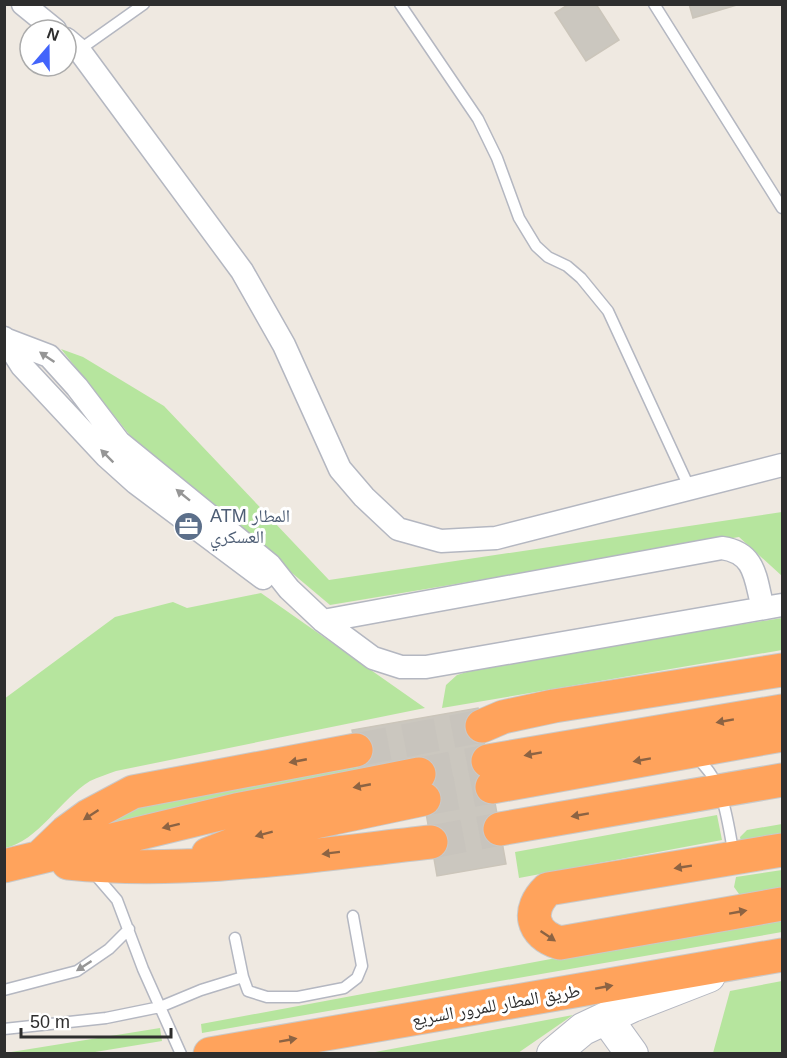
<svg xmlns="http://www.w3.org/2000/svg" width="787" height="1058" viewBox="0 0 787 1058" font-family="Arial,'Noto Naskh Arabic',sans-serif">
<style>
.green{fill:#b6e59e}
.building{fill:#cbc7bf;stroke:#cbc5ba;stroke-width:1.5}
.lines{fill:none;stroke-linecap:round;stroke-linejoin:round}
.highway-tunnel{stroke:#c8c4bd;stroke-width:33;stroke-dasharray:33 16;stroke-linecap:butt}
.lane-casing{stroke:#b4b7c1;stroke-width:13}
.street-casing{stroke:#b4b7c1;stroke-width:25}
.secondary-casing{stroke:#b4b7c1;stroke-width:34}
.highway-casing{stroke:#c9c9c9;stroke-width:35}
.lane{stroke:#fff;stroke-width:10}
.street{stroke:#fff;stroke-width:22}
.secondary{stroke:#fff;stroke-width:32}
.highway{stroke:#ffa35c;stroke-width:33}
.oneway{fill:#969696}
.oneway2{fill:#8c6343}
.labels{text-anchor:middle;stroke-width:6;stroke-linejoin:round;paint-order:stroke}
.service-label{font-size:18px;fill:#4e5e75;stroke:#fff;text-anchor:start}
.street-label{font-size:18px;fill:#2e2e2e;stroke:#fff}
</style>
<rect width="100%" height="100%" fill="#efe9e1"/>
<path class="green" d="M61 349 83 357 164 406 329 580 782 512V576L739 537 330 605 132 438Z
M261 593 425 708 116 771C108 774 98 777 90 781 62 798 37 842 5 848L4 699 115 617 173 602 187 608Z
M782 618V650L442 708 446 685 457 675 493 664Z
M359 767 361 777 108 831 102 820 138 805Z
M717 815 722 840 519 878 515 852Z
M782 824V840L741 842 740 837 747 830Z
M782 870V890L752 895 739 894 734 887 736 877Z
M782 916V932L202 1033 201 1024Z
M782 981V1053H713L730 991Z
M573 1015 518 1053H370Z
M160 1028 162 1041 89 1053H5Z"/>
<path class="building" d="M569 4H596L619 40 586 61 555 13Z
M689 4H740L693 18Z
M478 708 506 864 437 876 418 767 361 777 352 730Z"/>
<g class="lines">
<path class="highway-tunnel" d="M356 750 482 726
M419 774 488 761
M424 799 492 787
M431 842 500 829"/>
<defs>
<path id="lane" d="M400 4 478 119 497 158 519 218 536 246 548 257 567 266 581 278 608 311 690 489
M654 4 782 208
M79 50 144 4
M696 758C725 780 727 822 734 855
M92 871 117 900 143 969 181 1054
M235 938 243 977 248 991 267 997H298L344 988 357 978 362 966 353 916
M4 990 77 971 109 949 129 929
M4 1029 106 1018 160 1007 201 990 243 977"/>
<path id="street" d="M23 4 55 30
M66 39 79 50 242 271 284 345 340 469 364 497 398 529 441 541 496 538 782 465
M4 338 22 366 106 456 136 483 263 578
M7 340 49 356 77 387 119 442 270 565 289 589 323 621 373 658 401 667H426L782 605
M323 621 722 548C757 553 755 580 763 608"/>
<path id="secondary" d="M606 1018 632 1054
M553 1054 583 1029 632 1006 709 976"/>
<path id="highway" d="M482 726 503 717 554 706 782 670
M488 761 782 711
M492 787 782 735
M500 829 782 780
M782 850 548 889C526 910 531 934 560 943L782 904
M208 854 254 836 296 826 424 799
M41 856 66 832 88 816 133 792 356 750
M68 863C189 875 312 855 431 842
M4 866 236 810 419 774
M210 1054 782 955"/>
</defs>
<use href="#lane" class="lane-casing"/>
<use href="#street" class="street-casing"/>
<use href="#secondary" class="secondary-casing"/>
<use href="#highway" class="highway-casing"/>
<use href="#lane" class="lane"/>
<use href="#street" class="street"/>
<use href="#secondary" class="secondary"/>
<use href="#highway" class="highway"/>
</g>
<defs><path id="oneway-solid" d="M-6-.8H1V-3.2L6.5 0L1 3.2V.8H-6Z" transform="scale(1.5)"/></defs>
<g class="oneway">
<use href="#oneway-solid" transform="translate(47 357) rotate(-146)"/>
<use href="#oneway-solid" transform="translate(107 456) rotate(-135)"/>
<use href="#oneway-solid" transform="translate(183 495) rotate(-141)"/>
<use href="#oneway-solid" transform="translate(84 966) rotate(147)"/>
</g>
<g class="oneway2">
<use href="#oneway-solid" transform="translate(725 721) rotate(170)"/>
<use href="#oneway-solid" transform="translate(533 754) rotate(170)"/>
<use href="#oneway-solid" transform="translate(642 760) rotate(170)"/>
<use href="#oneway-solid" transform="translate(298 761) rotate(169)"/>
<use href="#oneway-solid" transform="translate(362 786) rotate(169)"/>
<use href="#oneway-solid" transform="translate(91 815) rotate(147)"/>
<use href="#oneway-solid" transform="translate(580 815) rotate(170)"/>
<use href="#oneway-solid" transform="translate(171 826) rotate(166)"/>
<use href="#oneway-solid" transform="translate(264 834) rotate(165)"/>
<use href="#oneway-solid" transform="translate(331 853) rotate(173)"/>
<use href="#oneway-solid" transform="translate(683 867) rotate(171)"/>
<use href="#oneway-solid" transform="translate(738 912) rotate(-10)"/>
<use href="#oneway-solid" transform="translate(548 936) rotate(34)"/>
<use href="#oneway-solid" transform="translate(604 987) rotate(-10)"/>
<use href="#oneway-solid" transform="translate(288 1040) rotate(-10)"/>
</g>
<defs>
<symbol id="office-disc" viewBox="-11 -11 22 22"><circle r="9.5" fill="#5c6f8a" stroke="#fff"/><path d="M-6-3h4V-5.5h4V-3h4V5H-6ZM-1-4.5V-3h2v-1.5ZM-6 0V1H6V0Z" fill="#fff"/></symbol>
</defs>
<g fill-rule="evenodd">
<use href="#office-disc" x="172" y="510" width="33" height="33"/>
</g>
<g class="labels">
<g class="service-label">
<text x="210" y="522">ATM المطار<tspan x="210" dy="21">العسكري</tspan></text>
</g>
<g class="street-label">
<text transform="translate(496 1005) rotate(-10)" y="6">طريق المطار للمرور السريع</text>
</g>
</g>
<rect width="787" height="1058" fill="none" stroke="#2e2e2e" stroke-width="12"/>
<g transform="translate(48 48) rotate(20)"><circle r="28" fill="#ffffff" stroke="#ababab" stroke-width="1.5"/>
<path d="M0-4.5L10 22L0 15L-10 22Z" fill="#4264fb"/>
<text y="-9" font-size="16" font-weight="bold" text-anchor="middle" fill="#2e2e2e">N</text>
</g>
<path d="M21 1028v9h150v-9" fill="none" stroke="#2e2e2e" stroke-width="3"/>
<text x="30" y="1028" font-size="18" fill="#2e2e2e" stroke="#ffffff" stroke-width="4.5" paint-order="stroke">50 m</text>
</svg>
